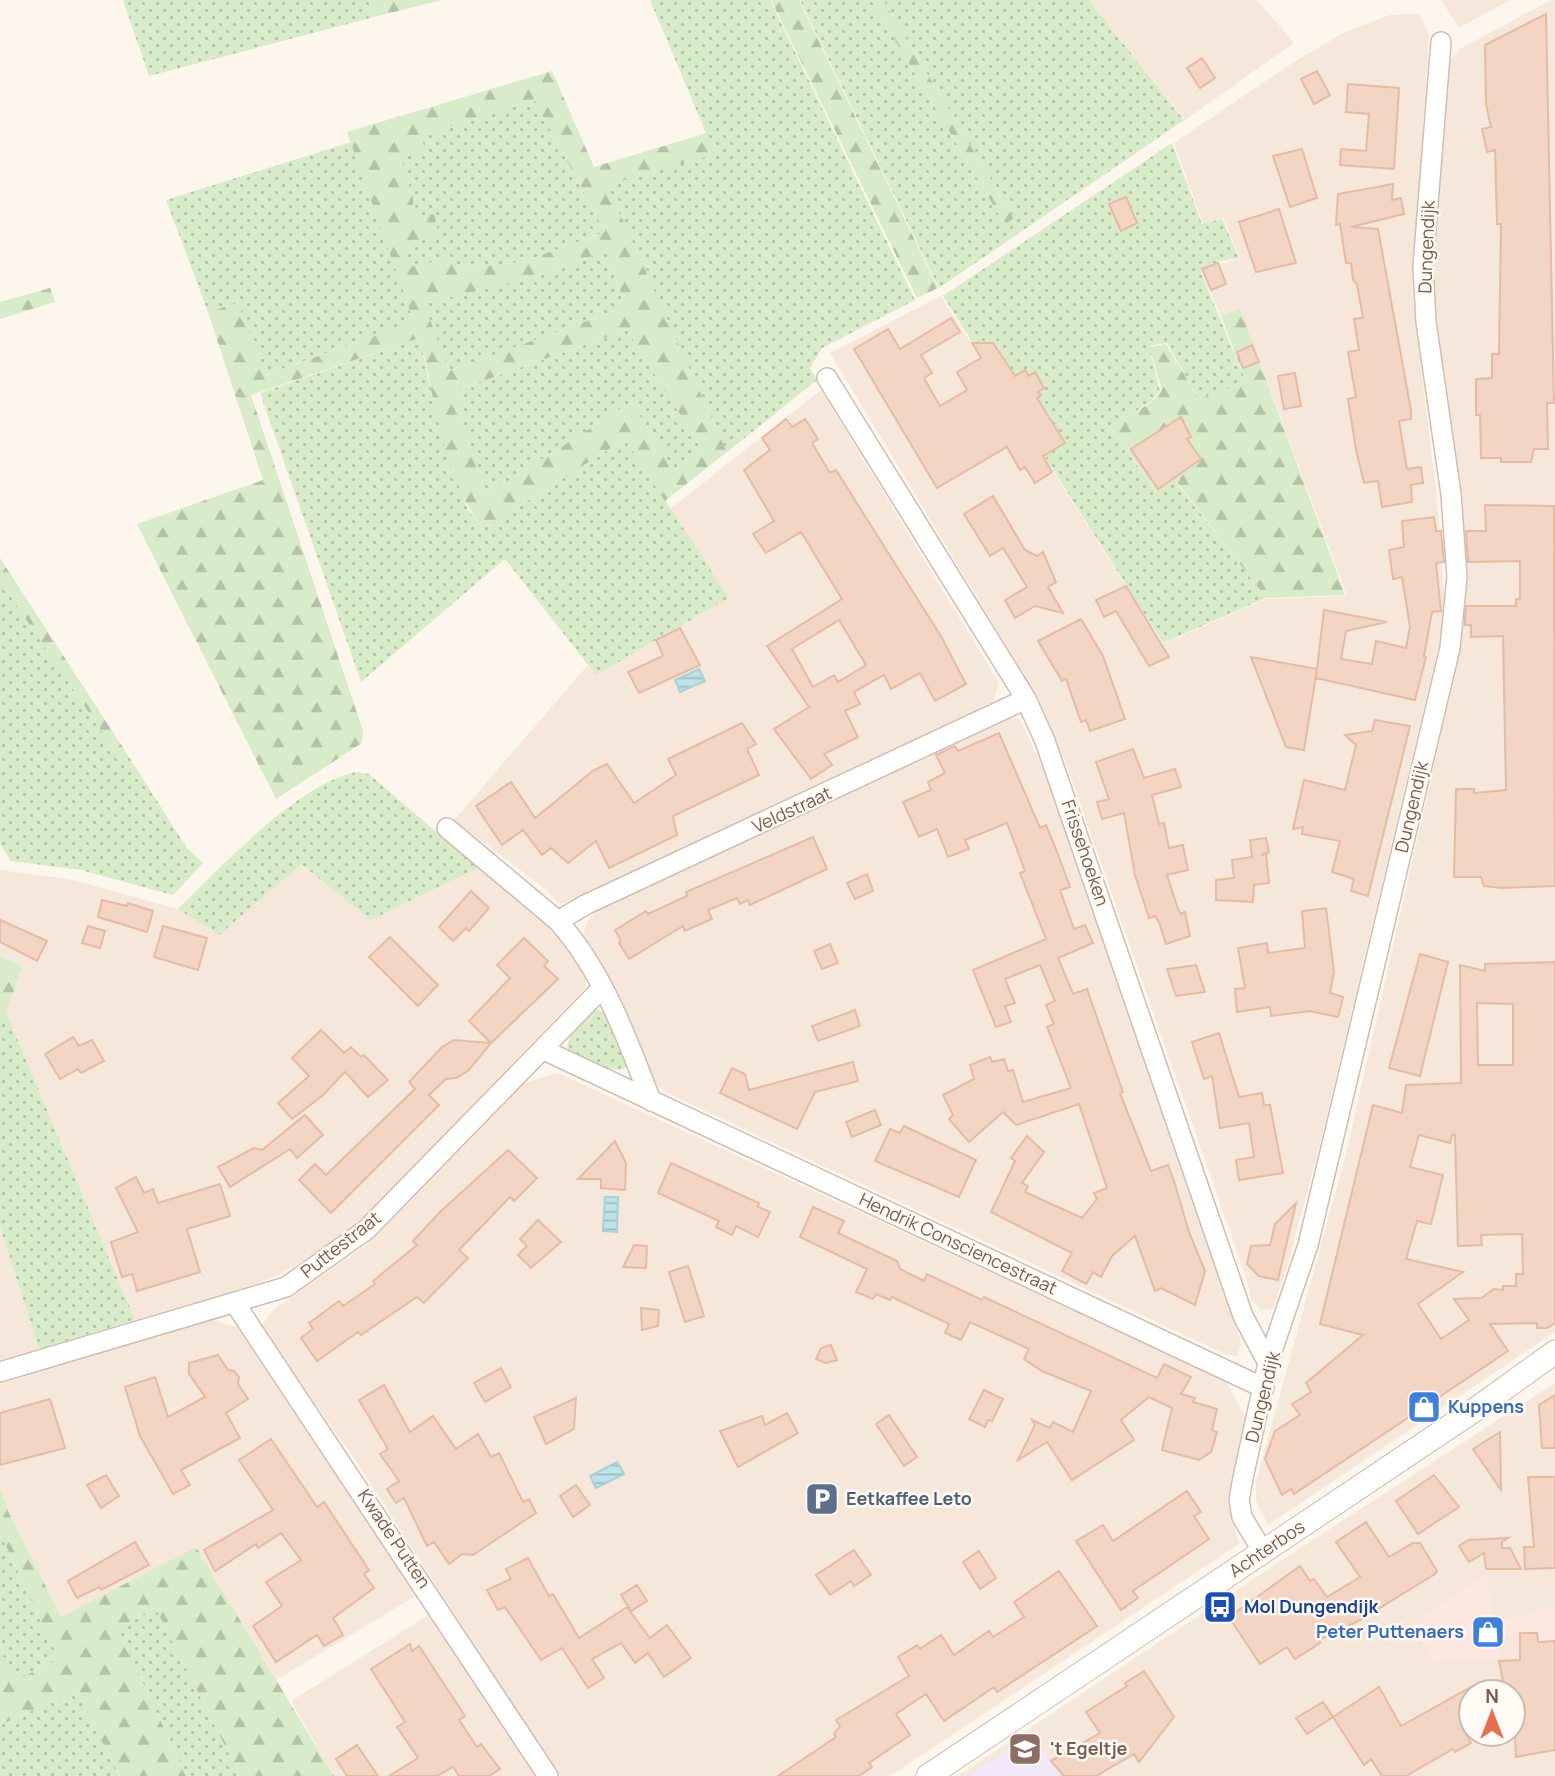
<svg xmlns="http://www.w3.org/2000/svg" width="1555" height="1776" viewBox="0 0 1555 1776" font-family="Manrope,sans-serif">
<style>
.residential{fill:#f5e8da;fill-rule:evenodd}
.commercial{fill:#fde8e0}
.education{fill:#f3e8fa}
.grass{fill:url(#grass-dots)}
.forest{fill:url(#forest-firs);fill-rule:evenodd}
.water{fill:url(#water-rules);stroke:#a5d3da;stroke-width:2}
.building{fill:#f3d5c3;stroke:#e6bba3;stroke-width:2;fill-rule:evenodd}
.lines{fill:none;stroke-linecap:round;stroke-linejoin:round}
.minor-casing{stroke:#d1beb0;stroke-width:22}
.tertiary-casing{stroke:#d1beb0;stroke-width:25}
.minor{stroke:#fff;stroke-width:19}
.tertiary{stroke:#fff;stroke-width:23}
.labels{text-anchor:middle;stroke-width:5;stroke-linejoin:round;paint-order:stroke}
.street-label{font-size:18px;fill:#7a5c4d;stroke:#fffaf3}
.shop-label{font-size:18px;font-weight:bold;fill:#366cbe;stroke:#fffaf3;text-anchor:start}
.service-label{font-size:18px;font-weight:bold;fill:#4e5e75;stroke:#fffaf3;text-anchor:start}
.transit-label{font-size:18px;font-weight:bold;fill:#164399;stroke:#fffaf3;text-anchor:start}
.education-label{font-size:18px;font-weight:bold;fill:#785e54;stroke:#fffaf3;text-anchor:start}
</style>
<defs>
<pattern id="grass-dots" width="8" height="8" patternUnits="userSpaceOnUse" patternTransform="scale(1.75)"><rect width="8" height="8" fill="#d8ecc9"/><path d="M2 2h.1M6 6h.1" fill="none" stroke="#b4c2a5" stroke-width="1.8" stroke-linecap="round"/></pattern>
<pattern id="forest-firs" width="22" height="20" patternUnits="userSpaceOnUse" patternTransform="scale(1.75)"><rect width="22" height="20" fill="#d8ecc9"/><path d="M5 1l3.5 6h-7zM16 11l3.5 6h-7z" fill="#b4c2a5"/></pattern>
<pattern id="water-rules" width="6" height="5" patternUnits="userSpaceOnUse" patternTransform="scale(1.75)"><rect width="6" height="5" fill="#bfe3e8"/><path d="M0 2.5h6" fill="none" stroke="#a0bbbe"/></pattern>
</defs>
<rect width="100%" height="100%" fill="#fdf6ec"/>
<path class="residential" d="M1089 0H1257L1294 43 1185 120Z
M1441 0H1510L1459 28Z
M1551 0H1555V1332L1268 1525 1256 1501V1482L1346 1154 1461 646 1465 594 1459 488 1436 321 1431 259 1448 63 1460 49Z
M1420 14 1429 35 1412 294 1437 497 1446 616 1321 1140 1287 1267 1273 1309 1261 1310 1251 1298 1246 1277 1068 769 1037 697 830 353 941 296 1163 644 1266 599 1347 596 1240 308 1221 316 1201 270 1240 258 1223 218 1203 224 1174 143 1294 62 1343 33 1390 15Z
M821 390 999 683 993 702 576 901 559 904 545 889 454 820 587 666 596 675 729 598 670 509Z
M1019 718 1048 778 1241 1341 1238 1356 1227 1355 667 1093 657 1086 628 1015 583 935 587 922 597 910 1001 719Z
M301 863 371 920 478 868 534 911 560 938 586 974V987L364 1218 332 1244 277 1276 225 1295 135 1320 6 1012 23 966 0 956V870L69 879 178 909 219 934Z
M558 1073 1226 1381 1246 1419 1227 1502 1239 1544 890 1776H559L356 1461 266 1334 263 1324 273 1310 365 1246 524 1083Z
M0 1227 39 1349 0 1360Z
M212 1320 237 1327 419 1594 276 1680 196 1547 61 1618 8 1511 0 1487V1384Z
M1555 1383V1776H958L1285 1558ZM1471 1692H1513V1734H1471Z
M432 1613 538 1776H334L291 1701Z"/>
<path class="commercial" d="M1487 1575 1494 1620 1555 1608V1641L1538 1642 1537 1633 1511 1634 1498 1643 1500 1659 1433 1661 1412 1623Z"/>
<path class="education" d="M1031 1734 1060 1776H969Z"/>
<path class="grass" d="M123 0H369L374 17 149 76Z
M650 0H770L915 300 822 348 810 368 817 380 727 452 606 185 715 154Z
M800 0H871L1005 225 1014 218 883 0H1089L1184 120 939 288Z
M534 99 605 232 522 262 455 269 449 258 410 268 402 245 438 234 413 219V198L400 158 425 151 420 136Z
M351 142 415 322 264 375 238 303 208 312 166 200Z
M1172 143 1202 224 1222 219 1239 258 1220 261 1200 270 1246 382 1199 399 1167 343 1149 346 1160 391C1147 409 1128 414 1109 426L1156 492 1176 482 1266 598 1163 643 943 296Z
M606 251 626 307 449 371 423 303 524 280Z
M627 330 702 449 675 471 631 402 486 495 466 436 457 390Z
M420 338 428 378 467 508 483 529 625 439 729 598 596 675 505 559 361 682 260 393Z
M0 580 122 762 129 757 187 848 203 863 173 895 81 870 11 861 0 844Z
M356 772 369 774 478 868 371 920 301 864 219 935 178 909C220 868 299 783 356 772Z
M595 1009 607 1013 626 1060 627 1067C614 1076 576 1059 567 1047L570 1035Z
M6 1012 135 1320 39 1349 0 1227V1017Z
M0 1533 59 1659 17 1680 0 1644Z
M155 1607 240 1776H186L118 1629Z
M76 1691 120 1776H0V1725Z"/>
<path class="forest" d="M369 0H442L374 17Z
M771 0H799L938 288 917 298Z
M871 0H883L1014 218 1005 225Z
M552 71 594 167 707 133 716 154 607 185 727 452 665 501 625 439 483 529C442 474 436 403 420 338L251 395 363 731 362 743 276 799 137 524 263 480 208 312 238 303 265 375 414 322 347 132ZM534 99 605 232 522 262 456 269 449 258 410 267 402 245 439 234 434 214 413 219V198L401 158 426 151 421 136ZM606 251 626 307 449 371 424 303 524 280ZM627 330 702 449 675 471 631 402 486 495 466 436 457 390Z
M50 288 55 302 0 319V302Z
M1240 308 1345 595 1266 598 1177 482 1157 492 1109 426C1130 412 1147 411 1162 390L1149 347 1166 344 1199 399 1246 382 1221 316Z
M0 558 129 757 122 762 5 588 0 580Z
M0 956 23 966 6 1012 0 1017Z
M0 1487 8 1511 61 1617 196 1547 334 1776H240L155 1607 118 1629 186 1776H120L76 1691 0 1725V1644L17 1680 59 1659 0 1533Z"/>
<path class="water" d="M699 669 705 681 680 692 675 680Z
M605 1197H618L617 1232 603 1231Z
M617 1462 624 1474 596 1488 590 1476Z"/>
<path class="building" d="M1546 14 1554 403H1547L1548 449H1534L1531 462H1501V458H1481L1480 415H1476V379L1492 378V354H1499L1501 224H1497L1495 150 1487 152 1482 129 1491 127 1486 104 1485 45Z
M1202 58 1215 78 1200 88 1187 68Z
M1317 71 1330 95 1314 104 1301 79Z
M1348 84 1399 88 1394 169 1340 165 1341 149 1366 151 1369 114 1346 112Z
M1302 149 1317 198 1290 207 1273 156Z
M1393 184 1392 200 1401 198 1404 214 1351 227 1378 229 1411 410V419L1399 421 1407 469 1421 467 1423 483 1411 485 1412 502 1382 507 1378 481 1364 483 1356 450 1348 399 1356 397 1348 352 1359 350 1354 319 1363 318 1357 284 1353 280 1351 263H1346L1340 224 1336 225 1338 194Z
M1126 197 1137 223 1121 231 1109 204Z
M1279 209 1296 263 1256 272 1239 222Z
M1218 263 1226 284 1211 290 1202 269Z
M951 318 960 332 921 355 932 373 924 378 940 406 967 390 957 372 981 358 972 343H993L1015 376 1025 370 1029 376 1035 372 1044 388 1038 392 1041 395 1037 398 1065 443 1043 456 1052 472 1035 483 1025 467 1020 470 1007 447 937 488 854 349 888 329 900 349Z
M1252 345 1259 362 1243 368 1237 352Z
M1295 373 1301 406 1284 409 1278 376Z
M1181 417 1191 437 1187 439 1201 459 1158 489 1131 449Z
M786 419 792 427 805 419 818 439 812 443 830 473 836 470 942 638 966 684 935 701 920 673 891 689 884 675 854 692 860 704 845 711 858 737 824 754 832 765 811 779 774 729 809 707 767 646 842 599 801 532 766 553 753 534 774 521 744 470 770 450 762 438ZM839 620 866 665 838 682 834 675 813 687 792 649Z
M993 496 1025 550 1037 556 1043 552 1056 582 1048 587 1063 613 1035 606 1015 618 1005 600 1027 587 1003 548 990 556 964 514Z
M1485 505 1554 506 1555 886 1502 888 1484 886 1481 877H1454L1456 789H1474V793L1506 790 1503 636 1471 637V625H1465V617L1466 606H1516V599H1520V561L1468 562 1466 531H1486Z
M1434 517 1436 531H1441L1444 562 1436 563 1441 611 1432 612 1424 656 1426 657 1415 700 1316 678 1324 610 1387 622 1346 631 1341 659 1372 664 1376 641 1406 648 1410 627 1402 577 1393 579 1389 550 1404 547 1402 521Z
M1126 586 1169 657 1149 666 1116 611 1104 617 1096 600Z
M1081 619 1103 656 1125 719 1090 731 1086 720 1081 722 1066 679 1062 681 1038 641Z
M680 628 700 665 639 693 628 672 659 658 663 655 656 640Z
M1251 657 1317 669 1304 750 1286 747Z
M1375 720 1410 726 1368 896 1351 891 1354 879 1332 872 1340 841 1302 834 1303 827 1293 829 1304 780 1345 790 1356 745 1345 735 1372 731Z
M742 723 756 744 747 749 759 775 673 816 677 835 609 868 596 841 568 863 551 848 542 855 523 830 502 845 476 806 511 782 535 818 594 770 607 764 634 803 676 775 668 759Z
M999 733 1040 828 1046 825 1056 849 1070 887 1060 890 1074 929 1085 925 1093 943 1058 958 1073 994 1087 989 1123 1092 1120 1093 1151 1171 1168 1165 1174 1181 1189 1232 1205 1271 1195 1305 1161 1288 1155 1291 1135 1236 1112 1256 1101 1277 1093 1272 1086 1284 1062 1271 1072 1253 991 1212 1015 1161 1011 1158 1027 1136 1044 1152 1022 1183 1028 1186 1025 1192 1082 1218 1097 1199 1094 1193 1107 1188 1079 1104 1016 1125 1003 1112 969 1142 949 1119 953 1115 943 1095 974 1079 970 1065 990 1057 992 1062 1004 1059 1008 1071 1013 1070 1023 1102 1071 1088 1047 1027 1054 1024 1046 1005 1055 1001 1040 965 1005 979 1015 1003 1005 1006 1011 1022 996 1027 973 970 1046 939 1020 873 1025 871 1007 823 965 840 969 849 948 857 937 829 919 837 903 802 931 790 928 782 945 773 936 755 955 746 958 751Z
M1133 749 1144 778 1175 769 1181 787 1152 795 1159 824 1164 823 1169 848 1183 845 1188 870 1167 875 1178 909 1181 914 1185 912 1190 936 1166 944 1159 922 1155 916 1149 918 1135 875 1124 813 1102 819 1097 802 1109 799 1096 762Z
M813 837 827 869 750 905 748 900 740 904 737 898 708 910 712 919 685 931 683 926 629 959 619 943 621 941 615 930 646 911 648 914 687 896 686 892Z
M1266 838 1269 852 1261 855 1266 854 1269 883 1254 885 1253 902 1216 900V880L1234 878 1232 860 1252 857 1250 840Z
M867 874 873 891 855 899 847 883Z
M471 891 489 908 469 931 466 928 453 941 439 927Z
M102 900 127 906 128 903 153 911 147 932 98 917Z
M1326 908 1334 972 1330 993 1343 997 1338 1017 1310 1011 1271 1016 1270 1007 1237 1012 1235 989 1245 988 1238 948 1267 943 1268 953 1305 948 1302 911Z
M0 920 47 941 37 961 0 942Z
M88 926 105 931 100 948 82 943Z
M163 926 207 938 198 970 154 957Z
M390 937 438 985 418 1006 369 957Z
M524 938 548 961 544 966 558 979 491 1043 469 1021 510 978 497 965Z
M830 944 838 963 822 969 814 951Z
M1420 954 1448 962 1420 1076 1389 1068Z
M1555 962V1323L1547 1328H1537V1323L1490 1324 1508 1351 1294 1494 1291 1489 1282 1495 1265 1459 1275 1431 1300 1415 1292 1404 1311 1392 1306 1383 1363 1335 1320 1324 1373 1105 1402 1113 1406 1085 1461 1083 1460 965 1485 971V964ZM1477 1003 1513 1004V1065H1478ZM1419 1135 1450 1143 1452 1135H1455L1458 1246 1482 1245 1481 1235 1522 1234 1523 1274H1516V1286H1503V1290L1494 1289 1481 1298 1454 1299 1469 1320 1441 1339 1418 1304 1463 1272 1406 1259 1417 1221 1431 1224 1443 1175 1410 1167Z
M1196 965 1205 992 1176 996 1167 969Z
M855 1010 860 1026 818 1041 812 1026Z
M321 1030 344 1053 351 1047 361 1057 364 1055 388 1080 368 1097 345 1072 322 1096 292 1119 278 1103 309 1076 292 1058Z
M1219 1033 1239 1097 1262 1093 1264 1105H1270L1283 1173 1239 1180 1236 1160 1254 1157 1249 1123 1220 1128 1212 1076 1204 1079 1192 1042Z
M73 1037 79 1046 92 1040 104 1061 81 1073 78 1069 60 1079 45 1054Z
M454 1040 491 1043 468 1071 456 1078 446 1079 429 1095 439 1105 331 1213 299 1180 315 1164 326 1175 415 1089 409 1082 442 1047Z
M853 1062 858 1081 815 1092 797 1129 720 1093 732 1068 745 1074 749 1090Z
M875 1110 881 1125 852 1137 846 1122Z
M305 1115 323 1135 297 1158 290 1149 230 1187 218 1167 254 1148 262 1150Z
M904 1126 976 1160 959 1197 875 1161 890 1129 900 1133Z
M615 1141 626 1163 625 1190 601 1188V1179H578Z
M508 1150 537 1178 514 1201 510 1197 459 1250 468 1258 424 1303 417 1297 361 1335 358 1332 317 1361 301 1338 313 1329 309 1323 339 1301 343 1306 375 1284 373 1281 417 1245 413 1241 440 1212Z
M671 1163 759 1203 758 1207 770 1212 758 1237 736 1226 732 1235 716 1227 719 1221 658 1193Z
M136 1177 144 1193 153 1189 158 1203 220 1184 230 1216 187 1229 200 1272 137 1291 132 1274 122 1277 111 1242 138 1232 116 1188Z
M1296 1203 1278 1280 1259 1276 1247 1264 1251 1246 1270 1245 1275 1224Z
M813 1207 844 1221 838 1233 897 1261 900 1269 924 1281 927 1274 982 1300 984 1297 1157 1378 1164 1364 1191 1377 1181 1394 1195 1398 1193 1402 1217 1409 1212 1430 1217 1432 1211 1452 1199 1460 1162 1450 1172 1408 1149 1397 1121 1420 1134 1440 1072 1480 1047 1442 1018 1460 1035 1425 1032 1420 1050 1428 1053 1422 1073 1432 1091 1391 1042 1371 1024 1359 1029 1349 970 1322 961 1340 945 1333 949 1324 892 1297 890 1300 876 1294 873 1299 856 1292 867 1269 800 1237Z
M538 1220 561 1242 531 1268 518 1255 527 1246 520 1239Z
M634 1245 647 1246 646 1268 623 1267Z
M688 1266 704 1316 685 1322 669 1272Z
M641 1308 659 1310 658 1326 642 1330Z
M831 1345 837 1360 826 1363 816 1359 821 1348Z
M218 1355 228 1370 234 1371 239 1377 238 1384 248 1399 226 1413 240 1438 181 1470 190 1485 173 1494 140 1436 125 1387 155 1377 168 1417 205 1397 189 1374V1363Z
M501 1368 511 1387 485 1402 474 1383Z
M384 1385 410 1432 433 1416 456 1449 478 1434 491 1457 499 1453 523 1502 529 1499 536 1513 473 1555 462 1554 449 1564 434 1542 427 1546 404 1498 396 1503 387 1489 399 1481 380 1454 388 1449 359 1400Z
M984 1390 1003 1399 992 1421 988 1420 985 1427 969 1419Z
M1555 1395V1448H1542L1539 1405Z
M576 1398 574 1429 546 1444 534 1417Z
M50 1399 65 1448 0 1465V1413Z
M787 1413 798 1433 738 1467 720 1431 762 1416 765 1425Z
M889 1415 917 1457 904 1466 876 1424Z
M1500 1432 1501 1490 1473 1449Z
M271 1439 317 1507 324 1502 369 1570 364 1574 374 1588 333 1618 343 1635 324 1646 317 1635 276 1662 253 1626 282 1606 266 1582 301 1560 281 1533 258 1548 256 1544 215 1571 204 1550 273 1510 239 1460Z
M106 1475 119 1496 101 1508 87 1485Z
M1434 1475 1459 1507 1418 1534 1396 1501Z
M1528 1477H1555V1568L1525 1569 1524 1547H1534Z
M576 1485 590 1505 573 1517 560 1496Z
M1187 1491 1201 1512 1194 1516 1209 1539 1133 1591 1138 1598 1121 1610 1076 1541 1103 1525 1113 1541Z
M1366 1522 1389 1557 1413 1543H1420L1437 1571 1435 1574 1360 1620 1319 1640 1320 1643 1295 1659 1287 1647 1260 1664 1229 1617 1300 1566 1310 1581 1314 1579 1327 1597 1360 1577 1336 1542Z
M1508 1538 1502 1542V1548H1510L1521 1569H1486L1484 1553 1469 1562 1459 1546 1468 1540Z
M135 1542 149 1565 101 1590 99 1587 77 1598 68 1581Z
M854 1550 871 1575 854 1586 851 1581 830 1595 816 1575Z
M979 1551 996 1578 980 1589 963 1562Z
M528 1558 549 1596 553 1594 579 1638 627 1607 650 1638 667 1625 691 1658 664 1677 648 1653 635 1663 621 1643 592 1659 604 1678 588 1688 562 1648 541 1660 505 1607 498 1610 487 1590 511 1579 506 1569Z
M1059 1571 1097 1626 997 1692 994 1687 944 1721 926 1694 896 1714 910 1735 869 1763 872 1767 859 1776H778L836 1737 834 1734 840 1726 836 1720 909 1676 898 1657 917 1645 920 1649 941 1635 954 1655 989 1631 993 1637 1024 1617 1014 1602Z
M637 1585 647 1601 631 1611 621 1595Z
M1520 1633H1537L1538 1642 1555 1641V1750L1516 1757 1513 1692H1505L1499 1661 1520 1660Z
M410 1644 412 1651 419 1646 465 1716 459 1720 477 1747 481 1744 500 1769 489 1776H459L453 1767 437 1776H389L418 1758 397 1727 405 1722 371 1669Z
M1144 1671 1174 1717 1139 1762 1134 1754 1096 1776H1064L1051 1761 1100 1733 1086 1712 1127 1686 1125 1683Z
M1379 1687 1401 1726 1471 1687V1722L1462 1727 1471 1743 1455 1752 1453 1749 1406 1776H1382L1371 1759 1364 1765 1333 1717Z
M1323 1702 1333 1717 1307 1734 1296 1718Z
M357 1745 378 1776H347L336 1759Z"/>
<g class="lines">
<defs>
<path id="minor" d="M827 378 1026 699 1045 741 1243 1316 1268 1363
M447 828 558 921C603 972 627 1038 651 1101
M558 921 585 905 1026 699
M544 1050 1264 1388
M236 1305 548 1776
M0 1372 286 1287 366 1230 603 987
M1263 1552 1242 1517 1239 1500 1243 1478 1268 1363 1308 1245 1450 648 1457 577 1451 494 1426 322 1423 266 1441 42"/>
<path id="tertiary" d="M928 1776 1476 1409 1555 1352"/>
</defs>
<use href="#minor" class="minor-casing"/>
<use href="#tertiary" class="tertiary-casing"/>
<use href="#minor" class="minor"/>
<use href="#tertiary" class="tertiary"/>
</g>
<defs>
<symbol id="shop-square" viewBox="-11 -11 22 22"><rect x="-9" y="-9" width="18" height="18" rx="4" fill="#3f7fe0" stroke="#fffaf3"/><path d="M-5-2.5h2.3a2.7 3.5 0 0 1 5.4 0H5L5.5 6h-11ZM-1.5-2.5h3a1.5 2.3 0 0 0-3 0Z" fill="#fff"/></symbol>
<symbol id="parking-square" viewBox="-11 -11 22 22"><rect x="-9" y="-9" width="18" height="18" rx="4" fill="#5c6f8a" stroke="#fffaf3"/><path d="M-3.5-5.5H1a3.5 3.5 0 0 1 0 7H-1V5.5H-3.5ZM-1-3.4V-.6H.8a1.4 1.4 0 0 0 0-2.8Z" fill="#fff"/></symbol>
<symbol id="bus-square" viewBox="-11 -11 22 22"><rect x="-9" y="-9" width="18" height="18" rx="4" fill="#1a4fb4" stroke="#fffaf3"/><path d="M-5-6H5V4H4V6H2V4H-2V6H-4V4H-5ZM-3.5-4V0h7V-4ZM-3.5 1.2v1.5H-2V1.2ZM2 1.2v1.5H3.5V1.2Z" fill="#fff"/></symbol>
<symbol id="school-square" viewBox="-11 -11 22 22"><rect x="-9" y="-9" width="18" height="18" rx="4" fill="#8d6e63" stroke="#fffaf3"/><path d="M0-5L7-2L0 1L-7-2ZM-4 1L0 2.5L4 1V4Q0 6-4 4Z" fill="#fff"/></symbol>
</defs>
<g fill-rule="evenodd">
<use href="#shop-square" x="1405" y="1388" width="38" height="38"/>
<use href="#parking-square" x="803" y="1480" width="38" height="38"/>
<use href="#bus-square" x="1201" y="1588" width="38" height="38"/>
<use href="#shop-square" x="1469" y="1613" width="38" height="38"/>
<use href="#school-square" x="1006" y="1730" width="38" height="38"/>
</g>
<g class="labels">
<g class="street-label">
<text transform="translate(1427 247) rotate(-88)" y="6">Dungendijk</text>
<text transform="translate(1412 807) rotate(-77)" y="6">Dungendijk</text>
<text transform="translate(792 810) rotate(-25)" y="6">Veldstraat</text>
<text transform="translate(1085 853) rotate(71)" y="6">Frissehoeken</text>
<text transform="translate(958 1244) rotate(25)" y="6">Hendrik Consciencestraat</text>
<text transform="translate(341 1245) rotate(-38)" y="6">Puttestraat</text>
<text transform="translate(1263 1397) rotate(-76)" y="6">Dungendijk</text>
<text transform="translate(394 1539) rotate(56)" y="6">Kwade Putten</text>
<text transform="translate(1267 1549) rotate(-34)" y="6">Achterbos</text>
</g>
<g class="shop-label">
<text x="1448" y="1413">Kuppens</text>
<text x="1464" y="1638" text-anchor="end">Peter Puttenaers</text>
</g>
<g class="service-label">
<text x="846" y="1505">Eetkaffee Leto</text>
</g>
<g class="transit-label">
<text x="1244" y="1613">Mol Dungendijk</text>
</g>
<g class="education-label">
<text x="1050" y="1755">'t Egeltje</text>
</g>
</g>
<g transform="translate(1492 1713)"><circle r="33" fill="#fffaf3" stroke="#cabbb1" stroke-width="2"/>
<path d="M0-5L12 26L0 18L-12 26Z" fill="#e76f51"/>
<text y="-10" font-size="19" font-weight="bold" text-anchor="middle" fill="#7a5c4d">N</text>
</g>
</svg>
